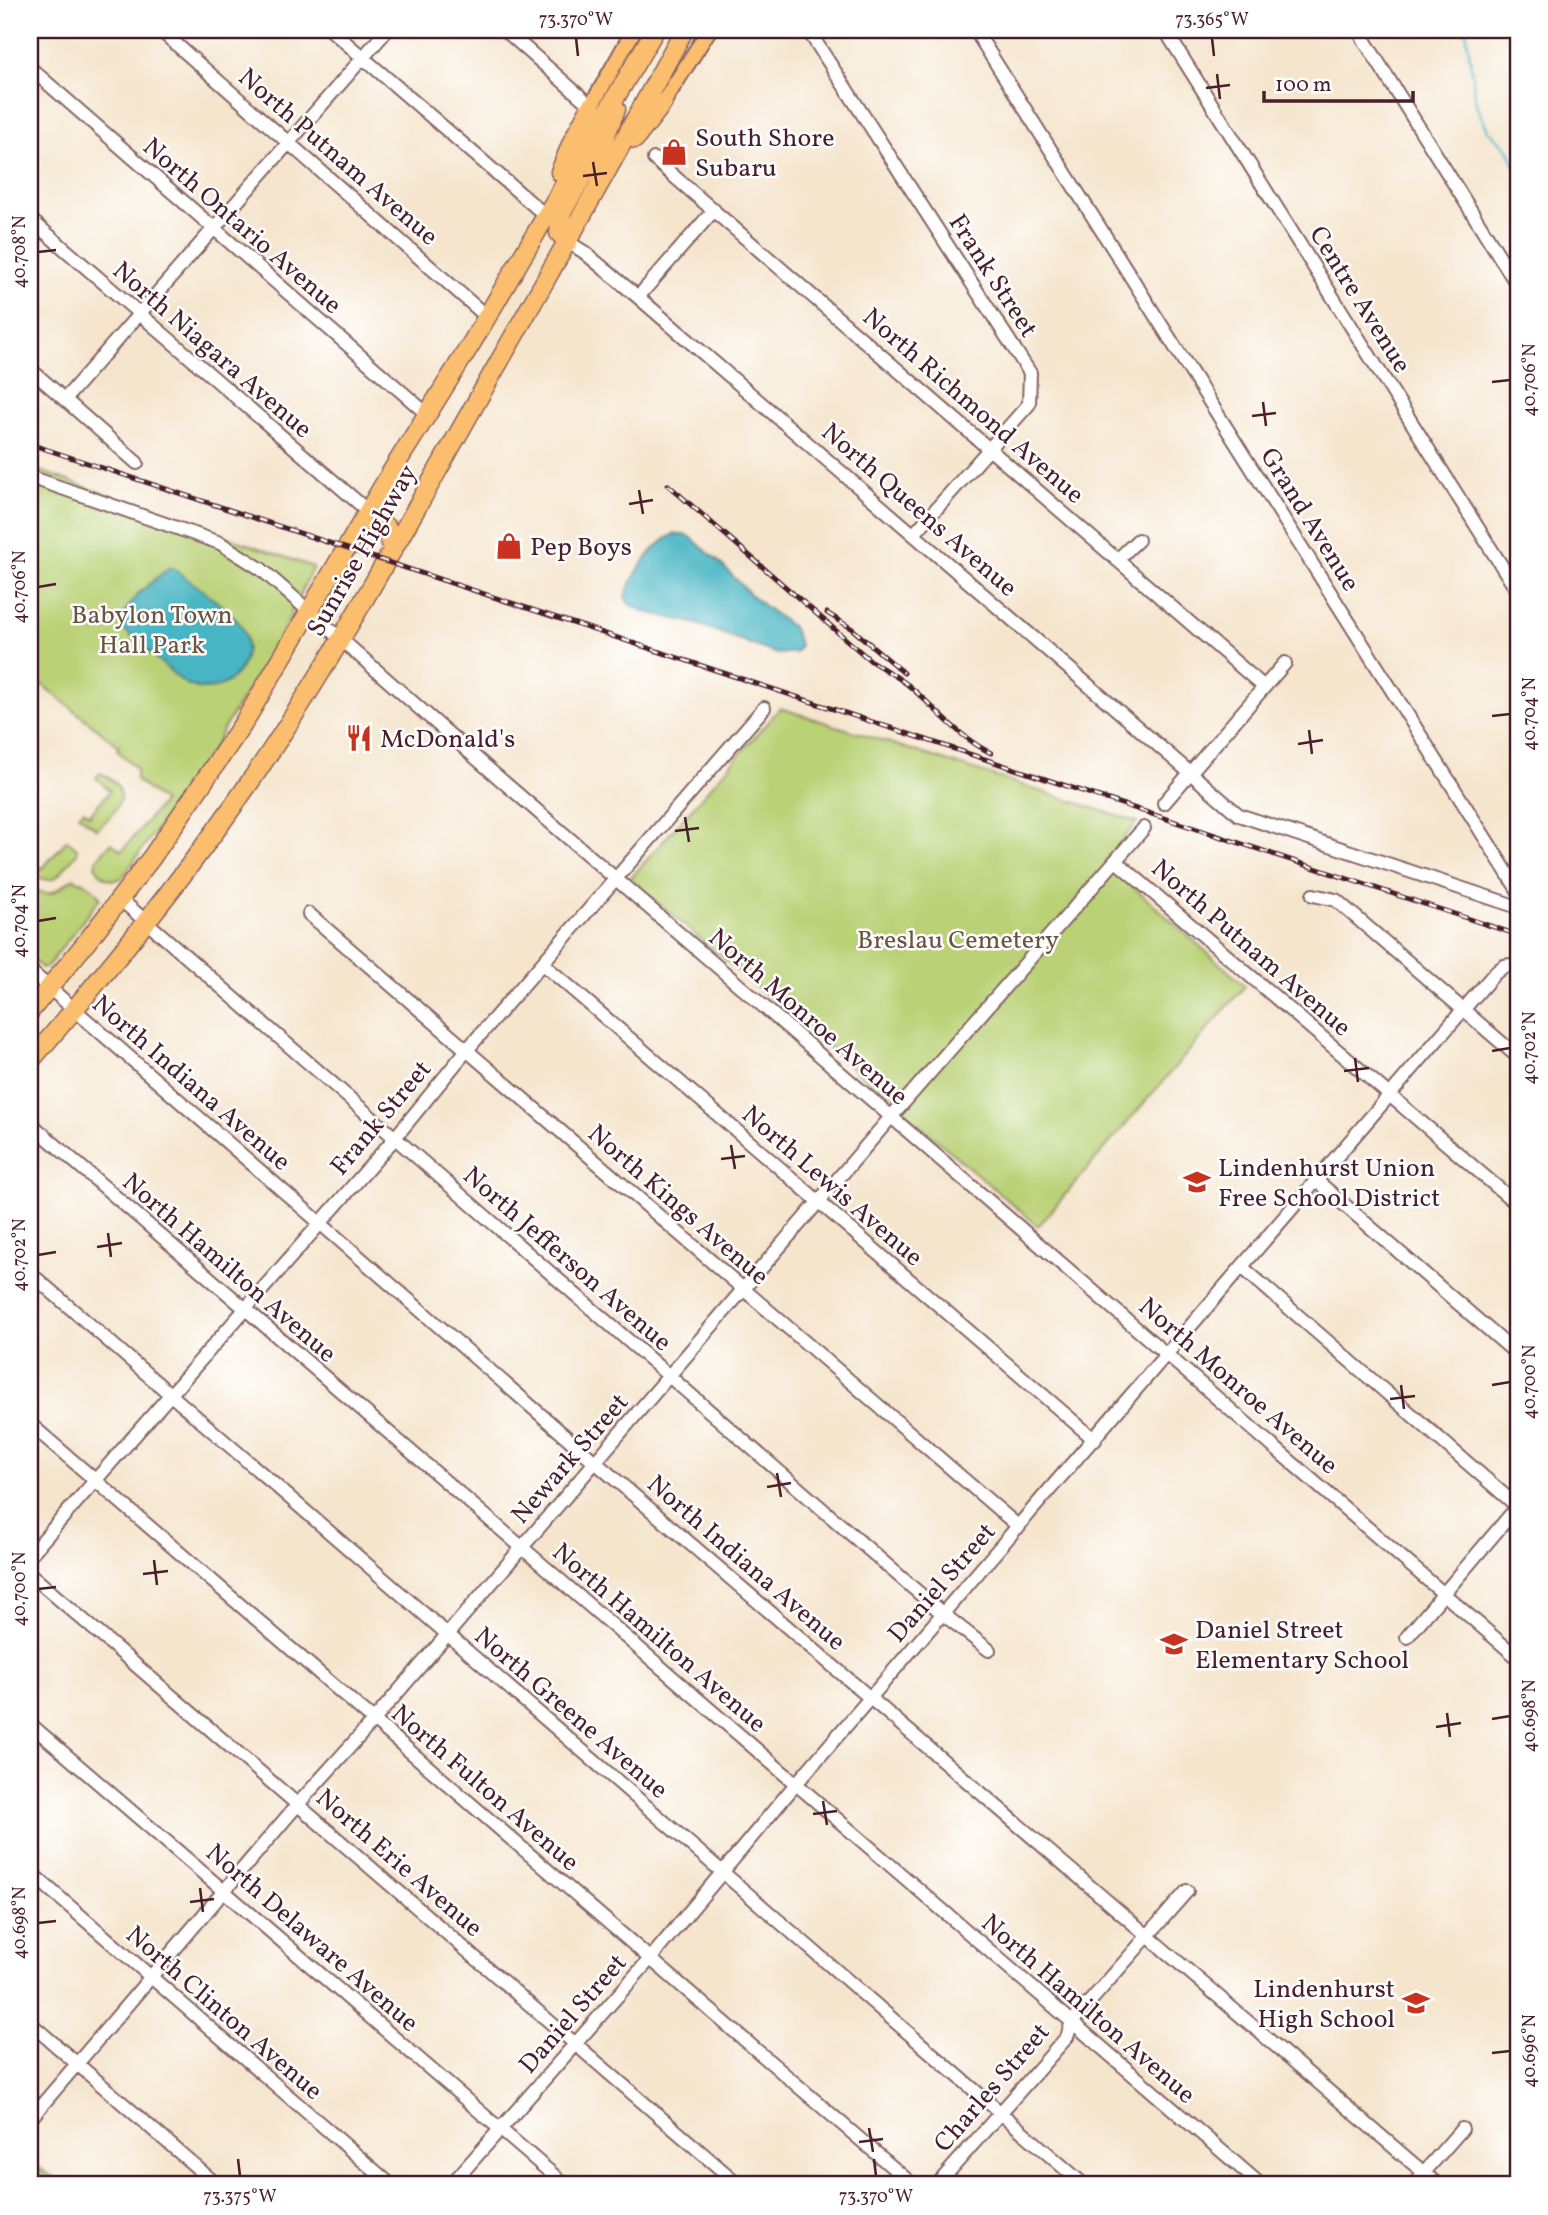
<svg xmlns="http://www.w3.org/2000/svg" width="1548" height="2215" viewBox="0 0 1548 2215" font-family="Vollkorn,serif">
<style>
.green{fill:#bad176;stroke:#827850;stroke-width:2}
.forest{fill:#93b367;stroke:#6e6949;stroke-width:2}
.water{fill:#47b5c3;stroke:#486a77;stroke-width:2}
.lines{fill:none;stroke-linecap:round;stroke-linejoin:round}
.stream{stroke:#47b5c3;stroke-width:2.5}
.minor-casing{stroke:#866464;stroke-width:16}
.major-casing{stroke:#866464;stroke-width:18}
.highway-casing{stroke:#866464;stroke-width:21}
.minor{stroke:#fff;stroke-width:12}
.major{stroke:#fbbd6e;stroke-width:14}
.highway{stroke:#fbbd6e;stroke-width:18}
.rail-casing{stroke:#4a1f2b;stroke-width:5}
.rail{stroke:#fff;stroke-width:2.5;stroke-dasharray:8;stroke-linecap:butt}
.ticks{fill:none;stroke:#4a1f2b;stroke-width:2.5}
.labels{text-anchor:middle;stroke-width:5;stroke-linejoin:round;paint-order:stroke}
.poi-label{font-size:26px;fill:#4a1f2b;stroke:#fff;text-anchor:start}
.street-label{font-size:26px;fill:#4a1f2b;stroke:#fff}
.park-label{font-size:26px;fill:#6c5442;stroke:#fff}
.neatline{fill:none;stroke:#4a1f2b;stroke-width:2.5}
.ticks-label{font-size:18px;text-anchor:middle;fill:#4a1f2b}
</style>
<rect width="100%" height="100%" fill="#fff"/>
<filter id="ink" filterUnits="userSpaceOnUse"><feTurbulence type="fractalNoise" baseFrequency=".0143" numOctaves="2"/><feDisplacementMap in="SourceGraphic" scale="14" xChannelSelector="R" yChannelSelector="G"/><feConvolveMatrix kernelMatrix="1 2 1 2 8 2 1 2 1" color-interpolation-filters="sRGB"/></filter>
<filter id="wash" filterUnits="userSpaceOnUse"><feTurbulence type="fractalNoise" baseFrequency=".00686" numOctaves="4" result="noise"/><feDisplacementMap in="SourceGraphic" scale="28" xChannelSelector="R" yChannelSelector="G"/><feGaussianBlur stdDeviation="1.57" result="paint"/><feColorMatrix in="noise" values="0 0 0 0 0 0 0 0 0 0 0 0 0 0 0 0 0 1.4 0 .05"/><feComposite in="paint" operator="in"/></filter>
<g filter="url(#wash)">
<rect width="100%" height="100%" fill="#f5e5cd"/>
<path class="green" d="M40 471 313 567 279 640 222 731 216 744 122 878C110 883 101 877 95 865L97 859 111 843 122 851 163 802 136 780V768L117 750 119 746 30 675V483Z
M780 708 1137 822 1105 862 1245 986 1038 1226 630 879Z
M100 773C135 789 119 810 97 829L79 815 84 810 89 815 110 791 96 778Z
M67 840 77 848V853C60 872 54 892 30 871V859L42 869Z
M74 878 75 880C84 880 97 890 100 898L47 967 42 968 30 958V886C50 902 58 888 74 878Z"/>
<path class="forest" d="M30 2162 66 2185H32Z"/>
<path class="water" d="M674 534 689 536 718 561 754 598 792 627 800 645 796 652 777 654 697 624 646 612 629 604 625 597C634 573 651 546 674 534Z
M170 567C184 575 232 612 240 624 262 658 226 702 189 685 181 682 175 674 168 669 152 655 136 640 120 626L118 621 139 593Z"/>
<g class="lines">
<path class="stream" d="M1466 30 1476 104 1488 130 1508 149 1518 172V187"/>
</g>
</g>
<g filter="url(#ink)">
<g class="lines">
<defs>
<path id="minor" d="M160 30 487 317
M331 30 545 215
M505 30 591 106
M808 30 1030 373 1029 404 914 534
M975 30 1518 890
M1165 30 1518 592
M1358 30 1518 286
M30 68 427 414
M654 159 1263 686
M30 219 369 512
M568 242 584 252 638 297 1239 815 1518 907
M638 297 714 210
M30 369 137 463
M65 399 387 30
M30 477 220 543 261 569 492 772 1518 1658
M1117 560 1138 540
M1164 803 1285 663
M1116 861 1518 1205
M1313 895 1336 900 1518 1057
M120 899 943 1614 989 1650
M309 914 1019 1527
M543 964 1095 1440
M30 971 602 1468 1438 2185
M30 1123 1261 2185
M1317 1181 1518 1355
M1243 1268 1518 1507
M30 1273 1084 2185
M30 1424 913 2185
M30 1555 394 1139 466 1051 764 708
M30 1574 739 2185
M1407 1637 1518 1506
M30 1724 565 2185
M30 1872 391 2185
M30 2023 217 2185
M30 2119 298 1804 374 1720 891 1117 1144 828
M451 2185 650 1959 795 1785 1494 974 1504 966 1518 964
M937 2185 1067 2037 1072 2022 1187 1891
M1413 2185 1462 2129"/>
<path id="major" d="M663 103 709 30
M591 106 634 30"/>
<path id="highway" d="M635 139 663 103
M560 172 572 142 591 106
M568 242 559 233 562 212 604 140 616 109
M369 512 387 528 392 550
M30 1011 89 939 152 857 243 724 390 474 471 344 655 30
M30 1061C109 970 186 876 254 776 335 657 403 531 474 406 545 281 616 157 684 30"/>
</defs>
<use href="#minor" class="minor-casing"/>
<use href="#major" class="major-casing"/>
<use href="#highway" class="highway-casing"/>
<use href="#minor" class="minor"/>
<use href="#major" class="major"/>
<use href="#highway" class="highway"/>
<defs>
<path id="rail" d="M30 444 1518 935
M668 485 871 661C883 669 897 676 908 685 936 708 958 737 991 753
M827 613 851 628 904 673"/>
</defs>
<use href="#rail" class="rail-casing"/>
<use href="#rail" class="rail"/>
</g>
</g>
<path class="ticks" d="M576 38 578 56M1212 38 1214 56M1217 74 1220 99M1206 88 1230 85M593 162 597 186M583 176 607 173M38 252 56 250M1492 382 1510 380M1263 402 1266 426M1252 416 1276 413M639 490 643 514M629 504 653 500M38 587 56 584M1492 716 1510 714M1309 730 1312 754M1298 744 1323 740M685 817 689 842M675 831 699 828M38 921 56 918M1492 1051 1510 1048M1355 1058 1358 1082M1344 1071 1369 1068M731 1145 735 1169M721 1159 745 1156M108 1233 111 1257M97 1247 122 1243M38 1255 56 1252M1401 1385 1404 1409M1492 1385 1510 1382M1390 1399 1415 1396M777 1473 781 1497M767 1487 791 1483M154 1560 157 1585M143 1574 168 1571M38 1589 56 1587M1447 1713 1450 1737M1492 1719 1510 1716M1436 1727 1461 1723M823 1801 827 1825M813 1814 837 1811M200 1888 203 1912M190 1902 214 1899M38 1923 56 1921M1492 2053 1510 2051M869 2128 873 2152M859 2142 883 2139M238 2159 240 2176M874 2159 876 2176"/>
<defs>
<symbol id="shop-bare" viewBox="-9 -9 18 18"><path d="M-5-2.5h2.3a2.7 3.5 0 0 1 5.4 0H5L5.5 6h-11ZM-1.5-2.5h3a1.5 2.3 0 0 0-3 0Z" fill="#c8321e" stroke="#fff" stroke-width="2.5" paint-order="stroke"/></symbol>
<symbol id="restaurant-bare" viewBox="-9 -9 18 18"><path d="M-5-6h1v4h1v-4h1v4h1v-4h1v5L-1.5 .5V6h-2V.5L-5-1ZM5-6V6H3V1.5H1.5Q1.5-4 5-6Z" fill="#c8321e" stroke="#fff" stroke-width="2.5" paint-order="stroke"/></symbol>
<symbol id="school-bare" viewBox="-9 -9 18 18"><path d="M0-5L7-2L0 1L-7-2ZM-4 1L0 2.5L4 1V4Q0 6-4 4Z" fill="#c8321e" stroke="#fff" stroke-width="2.5" paint-order="stroke"/></symbol>
</defs>
<g fill-rule="evenodd">
<use href="#shop-bare" x="655" y="133" width="38" height="38"/>
<use href="#shop-bare" x="490" y="527" width="38" height="38"/>
<use href="#restaurant-bare" x="340" y="719" width="38" height="38"/>
<use href="#school-bare" x="1178" y="1163" width="38" height="38"/>
<use href="#school-bare" x="1155" y="1625" width="38" height="38"/>
<use href="#school-bare" x="1397" y="1984" width="38" height="38"/>
</g>
<g class="labels">
<g class="poi-label">
<text x="695" y="146">South Shore<tspan x="695" dy="30">Subaru</tspan></text>
<text x="530" y="555">Pep Boys</text>
<text x="380" y="747">McDonald's</text>
<text x="1218" y="1176">Lindenhurst Union<tspan x="1218" dy="30">Free School District</tspan></text>
<text x="1195" y="1638">Daniel Street<tspan x="1195" dy="30">Elementary School</tspan></text>
<text x="1395" y="1997" text-anchor="end">Lindenhurst<tspan x="1395" dy="30">High School</tspan></text>
</g>
<g class="street-label">
<text transform="translate(339 156) rotate(41)" y="9">North Putnam Avenue</text>
<text transform="translate(243 225) rotate(41)" y="9">North Ontario Avenue</text>
<text transform="translate(994 275) rotate(57)" y="9">Frank Street</text>
<text transform="translate(1361 299) rotate(58)" y="9">Centre Avenue</text>
<text transform="translate(213 349) rotate(41)" y="9">North Niagara Avenue</text>
<text transform="translate(974 405) rotate(41)" y="9">North Richmond Avenue</text>
<text transform="translate(920 509) rotate(41)" y="9">North Queens Avenue</text>
<text transform="translate(1311 519) rotate(58)" y="9">Grand Avenue</text>
<text transform="translate(361 550) rotate(-60)" y="9">Sunrise Highway</text>
<text transform="translate(1252 947) rotate(41)" y="9">North Putnam Avenue</text>
<text transform="translate(809 1016) rotate(41)" y="9">North Monroe Avenue</text>
<text transform="translate(192 1082) rotate(41)" y="9">North Indiana Avenue</text>
<text transform="translate(380 1117) rotate(-50)" y="9">Frank Street</text>
<text transform="translate(833 1185) rotate(41)" y="9">North Lewis Avenue</text>
<text transform="translate(679 1204) rotate(41)" y="9">North Kings Avenue</text>
<text transform="translate(568 1258) rotate(41)" y="9">North Jefferson Avenue</text>
<text transform="translate(230 1267) rotate(41)" y="9">North Hamilton Avenue</text>
<text transform="translate(1239 1385) rotate(41)" y="9">North Monroe Avenue</text>
<text transform="translate(569 1458) rotate(-49)" y="9">Newark Street</text>
<text transform="translate(747 1562) rotate(41)" y="9">North Indiana Avenue</text>
<text transform="translate(941 1582) rotate(-49)" y="9">Daniel Street</text>
<text transform="translate(660 1637) rotate(41)" y="9">North Hamilton Avenue</text>
<text transform="translate(572 1712) rotate(41)" y="9">North Greene Avenue</text>
<text transform="translate(486 1787) rotate(41)" y="9">North Fulton Avenue</text>
<text transform="translate(400 1862) rotate(41)" y="9">North Erie Avenue</text>
<text transform="translate(313 1937) rotate(41)" y="9">North Delaware Avenue</text>
<text transform="translate(1089 2008) rotate(41)" y="9">North Hamilton Avenue</text>
<text transform="translate(225 2012) rotate(41)" y="9">North Clinton Avenue</text>
<text transform="translate(572 2013) rotate(-49)" y="9">Daniel Street</text>
<text transform="translate(991 2087) rotate(-49)" y="9">Charles Street</text>
</g>
<g class="park-label">
<text x="152" y="623">Babylon Town<tspan x="152" dy="30">Hall Park</tspan></text>
<text x="958" y="948">Breslau Cemetery</text>
</g>
</g>
<rect width="1548" height="2215" fill="none" stroke="#fff" stroke-width="77"/>
<path d="M1264 91v10h149v-10" fill="none" stroke="#4a1f2b" stroke-width="3.5"/>
<text x="1275" y="91" font-size="21" fill="#4a1f2b" stroke="#ffffff" stroke-width="5" paint-order="stroke">100 m</text>
<rect x="38" y="38" width="1472" height="2138" class="neatline"/>
<g class="ticks-label">
<text x="576" y="25">73.370°W</text>
<text x="1212" y="25">73.365°W</text>
<text transform="translate(19 252) rotate(-90)" y="6">40.708°N</text>
<text transform="translate(1529 380) rotate(-90)" y="6">40.706°N</text>
<text transform="translate(19 587) rotate(-90)" y="6">40.706°N</text>
<text transform="translate(1529 714) rotate(-90)" y="6">40.704°N</text>
<text transform="translate(19 921) rotate(-90)" y="6">40.704°N</text>
<text transform="translate(1529 1048) rotate(-90)" y="6">40.702°N</text>
<text transform="translate(19 1255) rotate(-90)" y="6">40.702°N</text>
<text transform="translate(1529 1382) rotate(-90)" y="6">40.700°N</text>
<text transform="translate(19 1589) rotate(-90)" y="6">40.700°N</text>
<text transform="translate(1529 1716) rotate(-90)" y="6">40.698°N</text>
<text transform="translate(19 1923) rotate(-90)" y="6">40.698°N</text>
<text transform="translate(1529 2051) rotate(-90)" y="6">40.696°N</text>
<text x="240" y="2202">73.375°W</text>
<text x="876" y="2202">73.370°W</text>
</g>
</svg>
